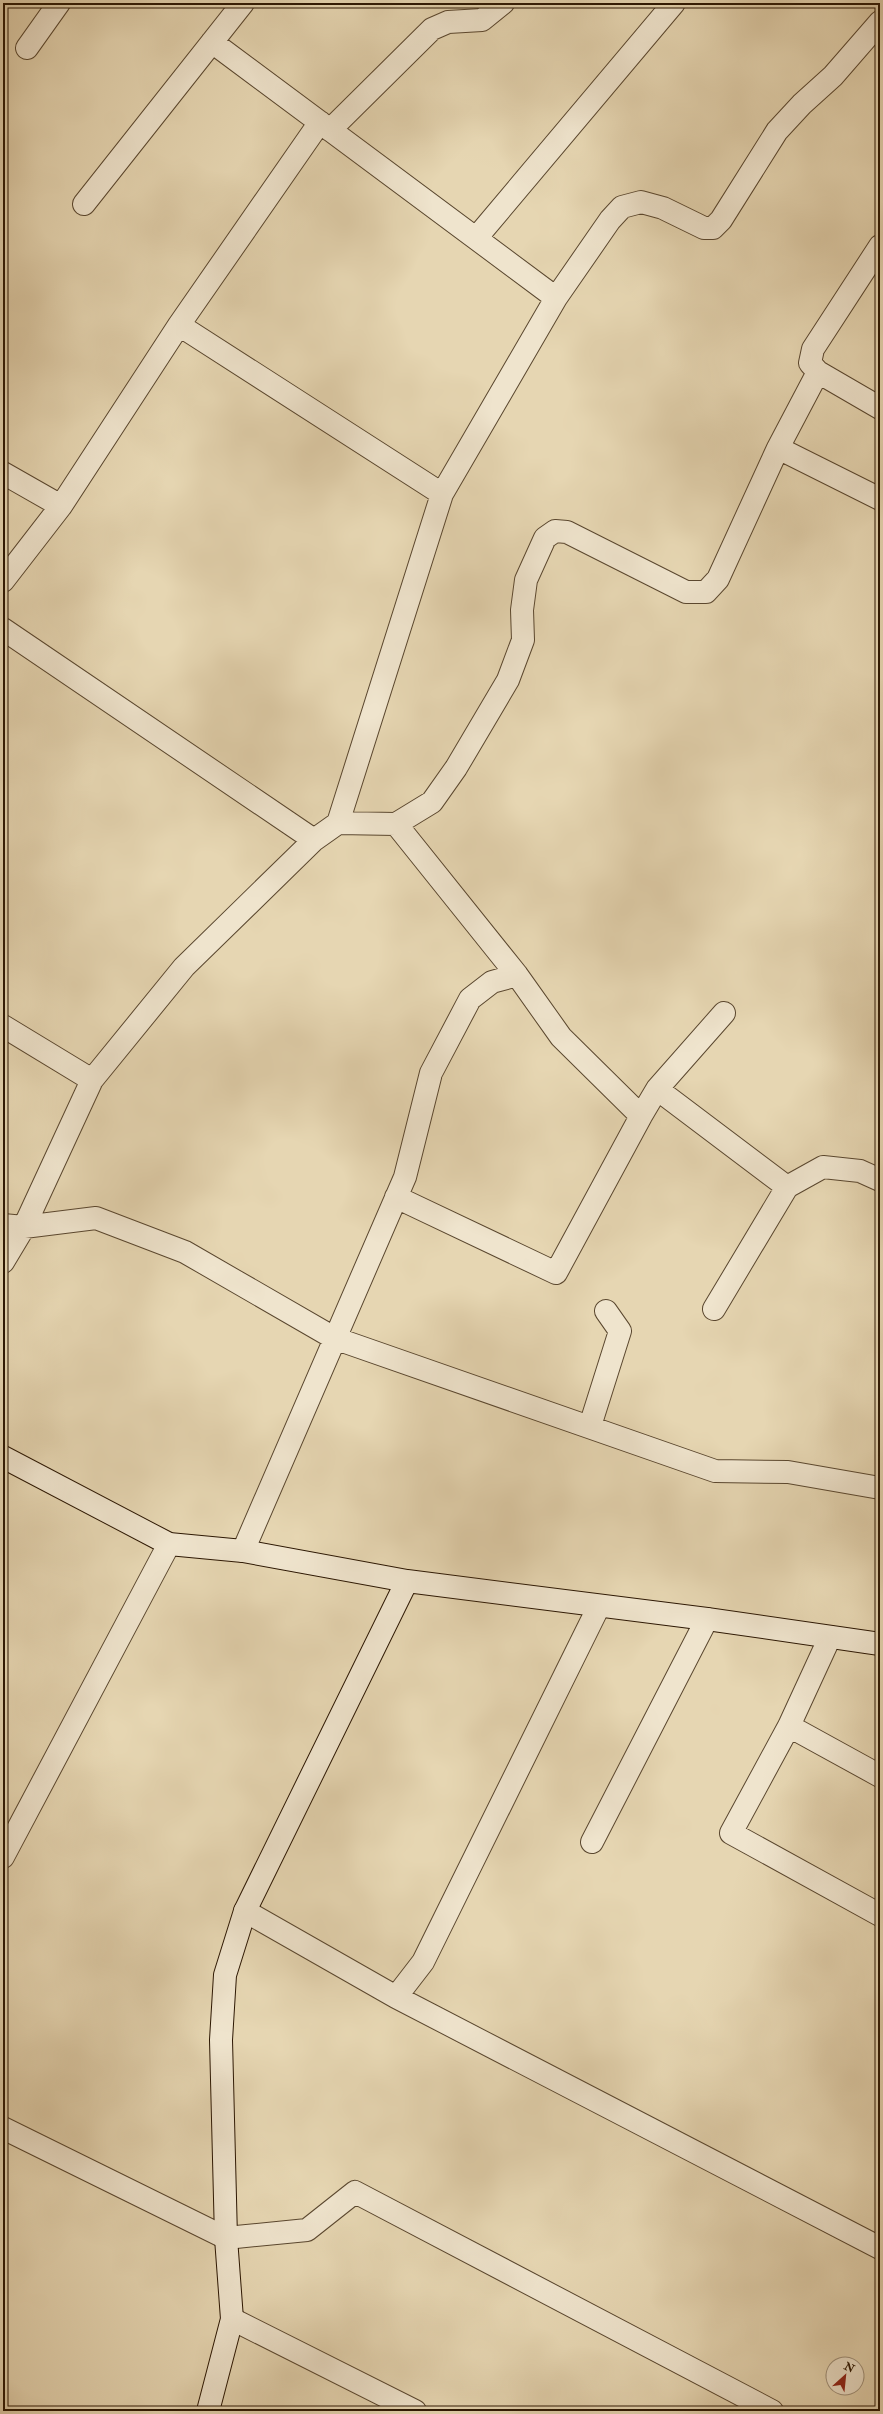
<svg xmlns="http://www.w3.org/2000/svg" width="883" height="2414" viewBox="0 0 883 2414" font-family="'IM FELL Double Pica',serif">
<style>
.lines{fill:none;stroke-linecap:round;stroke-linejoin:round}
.street-casing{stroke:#5a472f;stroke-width:24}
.secondary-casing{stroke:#2c1703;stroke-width:24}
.street{stroke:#efe4cd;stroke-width:22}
.secondary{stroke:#efe4cd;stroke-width:22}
</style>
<rect width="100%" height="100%" fill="#e6d6b2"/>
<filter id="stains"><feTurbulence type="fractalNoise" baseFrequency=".005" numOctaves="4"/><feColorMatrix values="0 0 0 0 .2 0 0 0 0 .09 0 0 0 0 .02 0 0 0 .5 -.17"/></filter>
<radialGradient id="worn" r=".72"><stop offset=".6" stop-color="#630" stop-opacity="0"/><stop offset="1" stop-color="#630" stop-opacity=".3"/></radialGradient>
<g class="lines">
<defs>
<path id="street" d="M212 42 556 298
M27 48 59 3
M330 130 432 29 448 22 482 20 503 3
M84 204 243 3
M477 237 674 3
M179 325 442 494
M818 372 880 408
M778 448 880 499
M3 473 61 506
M3 581 61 506 179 325 320 122
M3 629 314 840
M338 823 396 824 432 802 456 768 508 680 523 640 522 610 526 580 545 538 555 531 567 532 686 592H706L718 579 778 448 818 372 810 363 813 349 880 246
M396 824 517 975 561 1037 641 1116 657 1089 724 1013
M3 1026 92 1080
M657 1089 787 1187 714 1309
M787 1187 823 1167 860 1171 880 1180
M396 1197 556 1273 641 1116
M3 1225 24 1227 96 1218 185 1252 334 1338 715 1471 788 1472 880 1488
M3 1262 24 1227 92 1080 184 967 314 840 338 823 442 494 556 298 610 220 622 207 641 202 663 208 704 228H713L721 220 777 131 802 104 833 76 880 22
M590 1426 620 1331 606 1311
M243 1551 405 1177 431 1073 470 999 492 982 517 975
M830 1637 789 1726 731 1833 880 1915
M789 1726 880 1776
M592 1842 707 1619
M3 1857 169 1544
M245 1911 396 1997 880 2248
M396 1997 423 1962 599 1606
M3 2128 226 2238 307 2230 355 2192 772 2411
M232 2319 415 2411"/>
<path id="secondary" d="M3 1457 169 1544 243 1551 407 1581 707 1619 880 1644
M208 2411 232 2319 226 2238 221 2040 225 1975 245 1911 407 1581"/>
</defs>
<use href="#street" class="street-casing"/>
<use href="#secondary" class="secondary-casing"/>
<use href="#street" class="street"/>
<use href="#secondary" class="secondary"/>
</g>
<rect width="883" height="2414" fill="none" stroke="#e6d6b2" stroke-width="16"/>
<rect x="4" y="4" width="875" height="2406" fill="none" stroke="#2c1703" stroke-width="2"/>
<rect x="8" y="8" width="867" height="2398" fill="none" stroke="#2c1703"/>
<g transform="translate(845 2376) rotate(27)"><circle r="19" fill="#efe4cd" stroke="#a1927c"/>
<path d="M0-3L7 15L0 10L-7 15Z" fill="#8f2418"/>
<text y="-6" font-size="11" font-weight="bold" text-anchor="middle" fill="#2c1703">N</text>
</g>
<rect width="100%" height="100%" filter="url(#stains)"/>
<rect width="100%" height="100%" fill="url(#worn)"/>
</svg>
